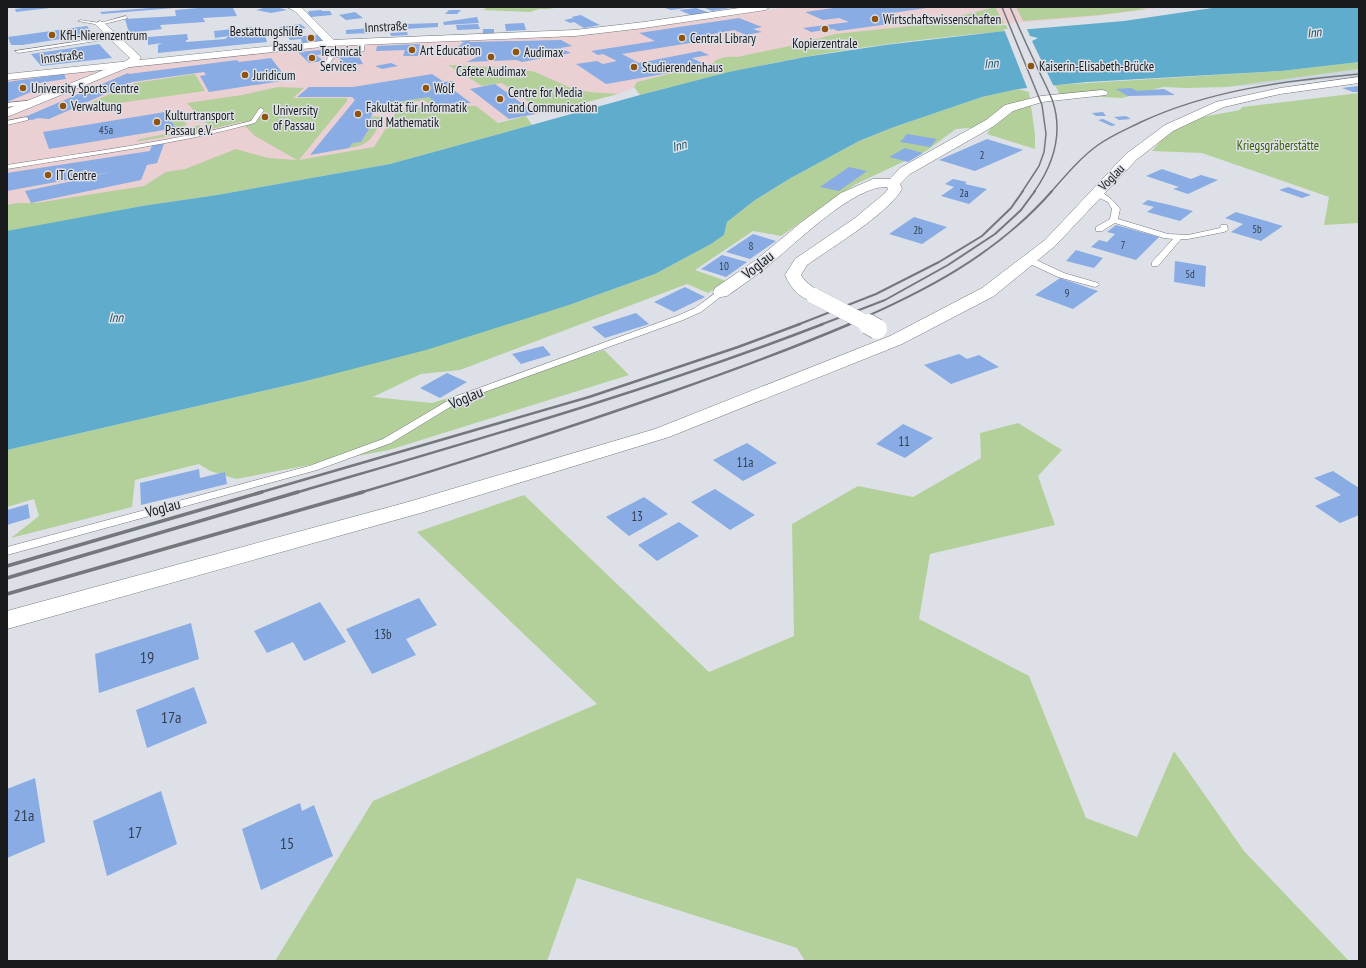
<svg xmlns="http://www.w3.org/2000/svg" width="1366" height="968" viewBox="0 0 1366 968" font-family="'PT Sans Narrow',sans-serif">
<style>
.built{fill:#cdd5e2}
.education{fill:#eacfd3}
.green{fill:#b3d09a}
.water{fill:#5faccd}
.pier{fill:#dde1e7}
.building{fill:#88ace3;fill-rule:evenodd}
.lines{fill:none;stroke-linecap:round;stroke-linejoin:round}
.service-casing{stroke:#76797f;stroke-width:1}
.minor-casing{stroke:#76797f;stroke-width:1}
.tertiary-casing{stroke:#76797f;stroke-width:1}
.service{fill:#fff;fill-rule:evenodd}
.minor{fill:#fff;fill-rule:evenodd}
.tertiary{fill:#fff;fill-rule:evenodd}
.rail-far3{stroke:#74777b;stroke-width:1.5}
.rail-far2{stroke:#74777b;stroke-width:2}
.rail-far1{stroke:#74777b;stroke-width:2.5}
.rail{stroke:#74777b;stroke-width:3.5}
.minor-bridge-far1-casing{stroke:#76797f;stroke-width:16;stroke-linecap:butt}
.minor-bridge-casing{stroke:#76797f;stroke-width:21;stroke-linecap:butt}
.minor-bridge-far1{stroke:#fff;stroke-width:16}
.minor-bridge{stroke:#fff;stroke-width:20}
.poi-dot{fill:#8d530f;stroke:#dde1e7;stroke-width:1.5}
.labels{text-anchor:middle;stroke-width:3;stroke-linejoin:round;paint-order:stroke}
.far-number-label{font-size:11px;fill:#343e4e}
.far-poi-label{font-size:13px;fill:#181a1c;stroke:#dde1e7;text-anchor:start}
.far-street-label{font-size:13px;fill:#181a1c;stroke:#dde1e7}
.far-water-label{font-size:13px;font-style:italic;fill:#17556c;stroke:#dde1e7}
.far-park-label{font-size:13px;fill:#3a5f02;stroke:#dde1e7}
.number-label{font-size:13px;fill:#343e4e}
.street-label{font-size:15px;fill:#181a1c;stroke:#dde1e7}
.near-number-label{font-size:16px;fill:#343e4e}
</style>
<rect width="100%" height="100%" fill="#dde1e7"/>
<path class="built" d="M1359 69V76L1325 80 1227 87Z"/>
<path class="education" d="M794 7H1164L1089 17 980 26 728 67 633 88 618 94 545 113 495 122 340 164 7 223V77L204 58 205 60 214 59V57L332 47 362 41 542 36 746 10H764Z"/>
<path class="green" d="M488 7H562L548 9H539L530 12 483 10Z
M995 7 1004 23 990 25H1006L1009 31C915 39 820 51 729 73 699 80 669 87 640 95L634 87 637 82 713 63C718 57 729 56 737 57L804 43 801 40 817 39 835 34 930 24Z
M1016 7H1132L1147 9 1100 15 1023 21Z
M1359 62V69L1227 87 1185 88 1163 87 1122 98 1060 95 1055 85 1281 71Z
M448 65 513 68 535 72 571 88 589 92 618 94 545 113 502 83 482 86Z
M195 74 205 91 76 109 135 83Z
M278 87 304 88 293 98H347V101L299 160 374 147 396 112 428 106H476L498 123 526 116 532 125 390 164 217 195 142 206 7 232V205L18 203H36L144 186 166 172 185 169 236 149 268 158 297 160 255 136 241 122 211 129 187 103 242 95Z
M1018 89 1029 92 1035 134V149L987 134 992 126 956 129 926 151 856 184 781 236 753 231 695 270 726 281 708 293 687 284 460 370 421 374 373 397 432 403 604 350 629 375 389 450 236 479 210 471 199 464 135 480 132 507 11 538 39 516 34 499 7 507V450L306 381 572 304 655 274 711 244 724 235 727 222 755 200 789 179 859 141 894 127 982 97Z
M1359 93V223L1324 225 1329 197 1202 153 1152 151 1165 136 1197 118 1240 110 1242 107Z
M429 97 436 104 452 103 451 105H431L424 100 376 108 378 105Z
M165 112H177L187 125 176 128Z
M371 116 384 117C372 135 373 145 349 148L353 143 361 142 376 119 370 118Z
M199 125 202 129 199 131 135 142 141 139 175 132Z
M1018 423 1062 450 1038 476 1055 525 930 554 919 619 1029 676 1086 818 1137 837 1174 751 1244 851 1349 961H805L797 948 577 878 547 961H275L373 801 597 704 417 532 524 495 709 672 794 636 792 524 858 486 913 497 981 458 980 433Z"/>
<path class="water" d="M1219 7H1359V62L1281 71 1087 82 1018 89 982 97 894 127 859 141 789 179 755 200 727 222 724 235 711 244 655 274 572 304 426 350 306 381 7 450V231L142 206 217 195 390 164 640 95 729 72 805 57 885 45 996 32 1124 21Z"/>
<path class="pier" d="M1026 27 1030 36 1038 38 1032 41 1054 87 1028 90 1004 29Z"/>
<path class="building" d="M29 7H50V8L16 12 15 9Z
M162 7 174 8 102 14 100 12Z
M267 7H276L287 10 271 13 256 10Z
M662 7H686V8L671 10Z
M702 7H730V8L712 11Z
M841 7H926V8L885 14 892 16H897L911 21 838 31 833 29 811 32 803 28 849 22 839 18 823 20 805 12Z
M198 8H233L237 16 203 18 205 22 160 25 162 29 129 33 125 19 176 16 175 10Z
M696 8 710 13 693 16 679 10Z
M321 10 322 11H330L332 15 311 17 308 13 309 11Z
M449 10H461L457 14H445Z
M355 12 363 18 346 20 339 15Z
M581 15 590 20 600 25 584 28 574 22 570 23 564 20 574 18 571 17Z
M477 17 479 23 444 25 443 22Z
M739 18 762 27 753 29 762 32 746 35 734 30 708 35 720 40 701 44 696 42 622 54 639 63 700 51 709 55 692 58 704 64 678 69 681 71 606 84 576 64 597 61 603 64 617 61 603 54 598 55 591 51 655 41 639 33Z
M438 23V27L405 29 406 24Z
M524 23 526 30 506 31 505 24Z
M300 24 306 28 285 32 279 27Z
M478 24 480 29 457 30 456 25Z
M87 26 93 34 22 45H11L8 37Z
M252 27 253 33 251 34 252 35 265 34 267 42 158 53V45L162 43 148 45V37L187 34 188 40H186V42L225 39 229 36 215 38 214 31Z
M371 28 372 33 346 34V30Z
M483 29H494V34H483Z
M407 32 408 35 391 36 390 33Z
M320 35 322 42 302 43 301 39 290 40 288 37Z
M470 39V42L561 40 572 46 560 48 571 53 522 62 517 60 467 62 481 55 454 50 464 42H461V40Z
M99 44 112 58 41 66 31 54Z
M420 44 418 56H403L405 50 376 51 377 46Z
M346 48 348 52 316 55 324 61 309 63 298 52Z
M358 55 363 64 343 66 339 57Z
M271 58 288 80 209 92 200 76 206 75 204 72 132 82 49 119 38 118 32 120 20 119 128 73 129 74 237 60 239 62Z
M391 63 398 66 382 69 375 66Z
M64 74 66 79 32 84 29 85 43 87 7 102V82Z
M432 74 444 82 452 81 456 83 447 85 471 103 436 104 429 97 378 105 370 118H376L361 142 353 143 349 148 310 155 355 100 352 97H297L309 87H353Z
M495 84 531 110 535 114 509 119 470 89Z
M1357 86 1359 87V92H1353L1342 88Z
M1131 88 1137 91 1164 89 1175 95 1128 96 1116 89Z
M165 112 176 128 49 149 43 132Z
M1103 112 1106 116H1096L1092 113Z
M1126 116 1131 119 1119 120 1114 117Z
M1103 119 1116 125 1111 126 1098 120Z
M907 134 937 139 930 147 900 142Z
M987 139 1023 150 975 171 939 160Z
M164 144 157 163 147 165 141 180 31 203 25 191 73 181 72 179 7 191V173L150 151 152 145ZM111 172 79 179 78 178Z
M905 148 923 153 908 162 889 157Z
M849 167 867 171 839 191 820 187Z
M1162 169 1191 179 1201 175 1218 180 1188 194 1173 189 1179 187 1146 176Z
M953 179 967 182 965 184 987 189 969 204 941 196 954 187 945 184Z
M1288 187 1311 195 1302 198 1279 190Z
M1148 200 1170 205 1193 211 1180 221 1147 212 1154 207 1142 204Z
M1236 212 1283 226 1261 241 1231 232 1243 224 1225 218Z
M914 217 947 227 922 244 889 234Z
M1116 225 1159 237 1136 260 1091 247 1099 240 1107 242 1115 234 1107 232Z
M753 234 776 241 750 259 726 252Z
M1076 250 1103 258 1094 268 1066 261Z
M722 255 747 262 726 277 701 269Z
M1175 261 1206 266 1205 287 1174 282Z
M1060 278 1098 291 1073 309 1035 295Z
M685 287 705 297 674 312 654 302Z
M636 313 649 324 605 338 592 327Z
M543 346 551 355 521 364 512 354Z
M959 354 967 359 979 355 999 367 951 384 924 365Z
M447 373 467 382 440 398 420 388Z
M903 424 933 438 905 458 876 444Z
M747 443 777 463 743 481 713 460Z
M199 469 200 478 225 472 227 484 141 505 140 483Z
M1333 471 1359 488V515L1340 523 1315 506 1341 495 1314 478Z
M715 489 755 515 730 530 691 502Z
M644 497 668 514 629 536 606 517Z
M28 504 30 518 7 525V510Z
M679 522 699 536 657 561 638 545Z
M419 598 437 625 406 639 416 655 372 674 346 629Z
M320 602 346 642 304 661 293 642 267 653 254 631Z
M191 623 199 659 99 693 95 654Z
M194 687 207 723 147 748 136 710Z
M35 778 45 842 7 858V789Z
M161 791 177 844 107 876 93 821Z
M300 803 302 811 314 805 333 856 261 890 242 829Z"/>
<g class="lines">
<defs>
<path id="service" d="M126 16 128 18 100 25 78 21 80 20 100 23Z
M114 36 116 38 18 53 15 51Z
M362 39 365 41 364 51 333 58 329 65 324 64 329 56 359 49V41Z
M35 100 38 102 37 103 7 107V103Z
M261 108 264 110 255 123C174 145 90 155 7 169V165C88 152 171 142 251 121L259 109Z
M26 117 28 118V120L7 125V121Z
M1093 191C1104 190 1114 201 1120 209L1118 219 1168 234 1188 235 1220 228 1221 225H1227L1228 230 1224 232 1188 239H1181L1158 266H1152V262L1173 239 1164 238 1115 223 1102 231H1096V227L1110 219 1112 209 1108 202 1093 195Z
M1026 258H1032L1064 273 1098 283 1099 285 1095 287 1058 277 1026 262Z
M721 289 724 290 725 292 724 294 701 312 683 320 460 401 391 443 317 470 7 555V547L309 466 383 439 454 397 677 316 695 308Z"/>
<path id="minor" d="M287 7 302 8 335 41 336 43 335 45H327L296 12Z
M100 21 103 22 140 56 141 58 134 65 7 117V109L126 61 130 58 97 26 95 24Z
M1359 77V83L1280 94 1224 107 1173 131 1136 160 1055 246 994 296 902 344 669 437 424 512 7 629V611L408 502 655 429 890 336 982 288 1045 240 1126 154 1165 125 1216 102 1280 88Z
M1102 90 1106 91 1108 93 1106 95 1042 102 1013 111 994 126 910 174 900 184 902 189C888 214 832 247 807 265L801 275C806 285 817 287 822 296L820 300C804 304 791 289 785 275L795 259 855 218 885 193 888 189 887 187C854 185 795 244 769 265 756 276 741 286 727 296L721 297 715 296 713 292 715 288 756 260 803 221 841 193 873 179H890L900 168 986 120 1005 105 1041 96Z"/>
<path id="tertiary" d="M746 7H770L765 10 644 28 575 36 331 46 7 80V74L331 40 575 30 644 22Z"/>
</defs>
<use href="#service" class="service-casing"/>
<use href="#minor" class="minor-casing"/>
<use href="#tertiary" class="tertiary-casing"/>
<use href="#service" class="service"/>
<use href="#minor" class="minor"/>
<use href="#tertiary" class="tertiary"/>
<path class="rail-far3" d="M1002 7 1042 105 1046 134 1044 152 1039 166 1022 192
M1010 7C1019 28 1028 48 1038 69 1043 80 1049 91 1053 102 1063 134 1053 165 1034 192
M1051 192C1066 175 1080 158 1098 145 1112 135 1127 129 1141 122 1210 90 1284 81 1359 74"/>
<path class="rail-far2" d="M797 325 876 294 939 262 982 236 1011 208 1023 191
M820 325 885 300 948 265 995 234 1021 210 1035 191
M847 325C924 292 996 255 1052 191"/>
<path class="rail-far1" d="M258 493 589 397 738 347 800 324
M295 493C472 441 650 391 823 324
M359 493C464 462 568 428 671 392 731 371 791 349 850 324"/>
<path class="rail" d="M7 566 262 492
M7 578 298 492
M7 594 363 492"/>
<defs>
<path id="minor-bridge-far1" d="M814 296 870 325"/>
<path id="minor-bridge" d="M868 324 877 329"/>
</defs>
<use href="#minor-bridge-far1" class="minor-bridge-far1-casing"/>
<use href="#minor-bridge" class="minor-bridge-casing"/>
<use href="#minor-bridge-far1" class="minor-bridge-far1"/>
<use href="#minor-bridge" class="minor-bridge"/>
</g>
<g class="poi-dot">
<circle cx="875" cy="19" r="4"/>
<circle cx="825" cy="29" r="4"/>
<circle cx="52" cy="35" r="4"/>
<circle cx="311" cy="38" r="4"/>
<circle cx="682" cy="38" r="4"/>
<circle cx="412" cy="50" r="4"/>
<circle cx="516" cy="52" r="4"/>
<circle cx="491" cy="57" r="4"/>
<circle cx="312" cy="58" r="4"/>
<circle cx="1031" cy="66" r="4"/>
<circle cx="634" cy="67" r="4"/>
<circle cx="245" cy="75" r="4"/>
<circle cx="23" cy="88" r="4"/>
<circle cx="426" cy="88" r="4"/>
<circle cx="500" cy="99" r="4"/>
<circle cx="63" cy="106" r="4"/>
<circle cx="358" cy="114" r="4"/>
<circle cx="265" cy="117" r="4"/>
<circle cx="157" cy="122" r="4"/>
<circle cx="48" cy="175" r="4"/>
</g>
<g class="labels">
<g class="far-number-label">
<text x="106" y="134">45a</text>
<text x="982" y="159">2</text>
<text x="964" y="197">2a</text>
<text x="1257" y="233">5b</text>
<text x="918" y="234">2b</text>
<text x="1123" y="249">7</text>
<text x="751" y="250">8</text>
<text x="724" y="270">10</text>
<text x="1190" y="278">5d</text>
<text x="1067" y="297">9</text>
</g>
<g class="far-poi-label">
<text x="883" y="24">Wirtschaftswissenschaften</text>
<text x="303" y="36" text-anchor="end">Bestattungshilfe<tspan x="303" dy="15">Passau</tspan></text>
<text x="60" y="40">KfH-Nierenzentrum</text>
<text x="690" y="43">Central Library</text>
<text x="825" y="48" text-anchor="middle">Kopierzentrale</text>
<text x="420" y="55">Art Education</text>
<text x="320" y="56">Technical<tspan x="320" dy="15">Services</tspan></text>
<text x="524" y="57">Audimax</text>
<text x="1039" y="71">Kaiserin-Elisabeth-Brücke</text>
<text x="642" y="72">Studierendenhaus</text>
<text x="491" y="76" text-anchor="middle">Cafete Audimax</text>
<text x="253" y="80">Juridicum</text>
<text x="31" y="93">University Sports Centre</text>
<text x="434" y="93">Wolf</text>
<text x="508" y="97">Centre for Media<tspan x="508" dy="15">and Communication</tspan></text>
<text x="71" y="111">Verwaltung</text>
<text x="366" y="112">Fakultät für Informatik<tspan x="366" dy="15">und Mathematik</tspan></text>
<text x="273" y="115">University<tspan x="273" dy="15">of Passau</tspan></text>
<text x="165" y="120">Kulturtransport<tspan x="165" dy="15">Passau e.V.</tspan></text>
<text x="56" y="180">IT Centre</text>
</g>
<g class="far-street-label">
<text transform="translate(386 26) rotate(-3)" y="5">Innstraße</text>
<text transform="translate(62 56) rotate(-7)" y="5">Innstraße</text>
<text transform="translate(1111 177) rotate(-46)" y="5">Voglau</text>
</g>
<g class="far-water-label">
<text transform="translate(1314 32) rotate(-7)" y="5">Inn</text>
<text transform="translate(991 63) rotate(-5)" y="5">Inn</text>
<text transform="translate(679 145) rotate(-16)" y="5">Inn</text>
<text x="116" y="322">Inn</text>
</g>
<g class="far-park-label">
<text x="1278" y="150">Kriegsgräberstätte</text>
</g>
<g class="number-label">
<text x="904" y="446">11</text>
<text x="745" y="467">11a</text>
<text x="637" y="521">13</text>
<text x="383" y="639">13b</text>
</g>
<g class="street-label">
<text transform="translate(758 265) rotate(-38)" y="5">Voglau</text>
<text transform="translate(466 398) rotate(-23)" y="5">Voglau</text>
<text transform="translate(163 508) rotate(-15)" y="5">Voglau</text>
</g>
<g class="near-number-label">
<text x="147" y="663">19</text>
<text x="171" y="723">17a</text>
<text x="24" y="821">21a</text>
<text x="135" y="838">17</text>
<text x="287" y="849">15</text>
</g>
</g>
<rect width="1366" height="968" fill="none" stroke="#181a1c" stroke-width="16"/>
</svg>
